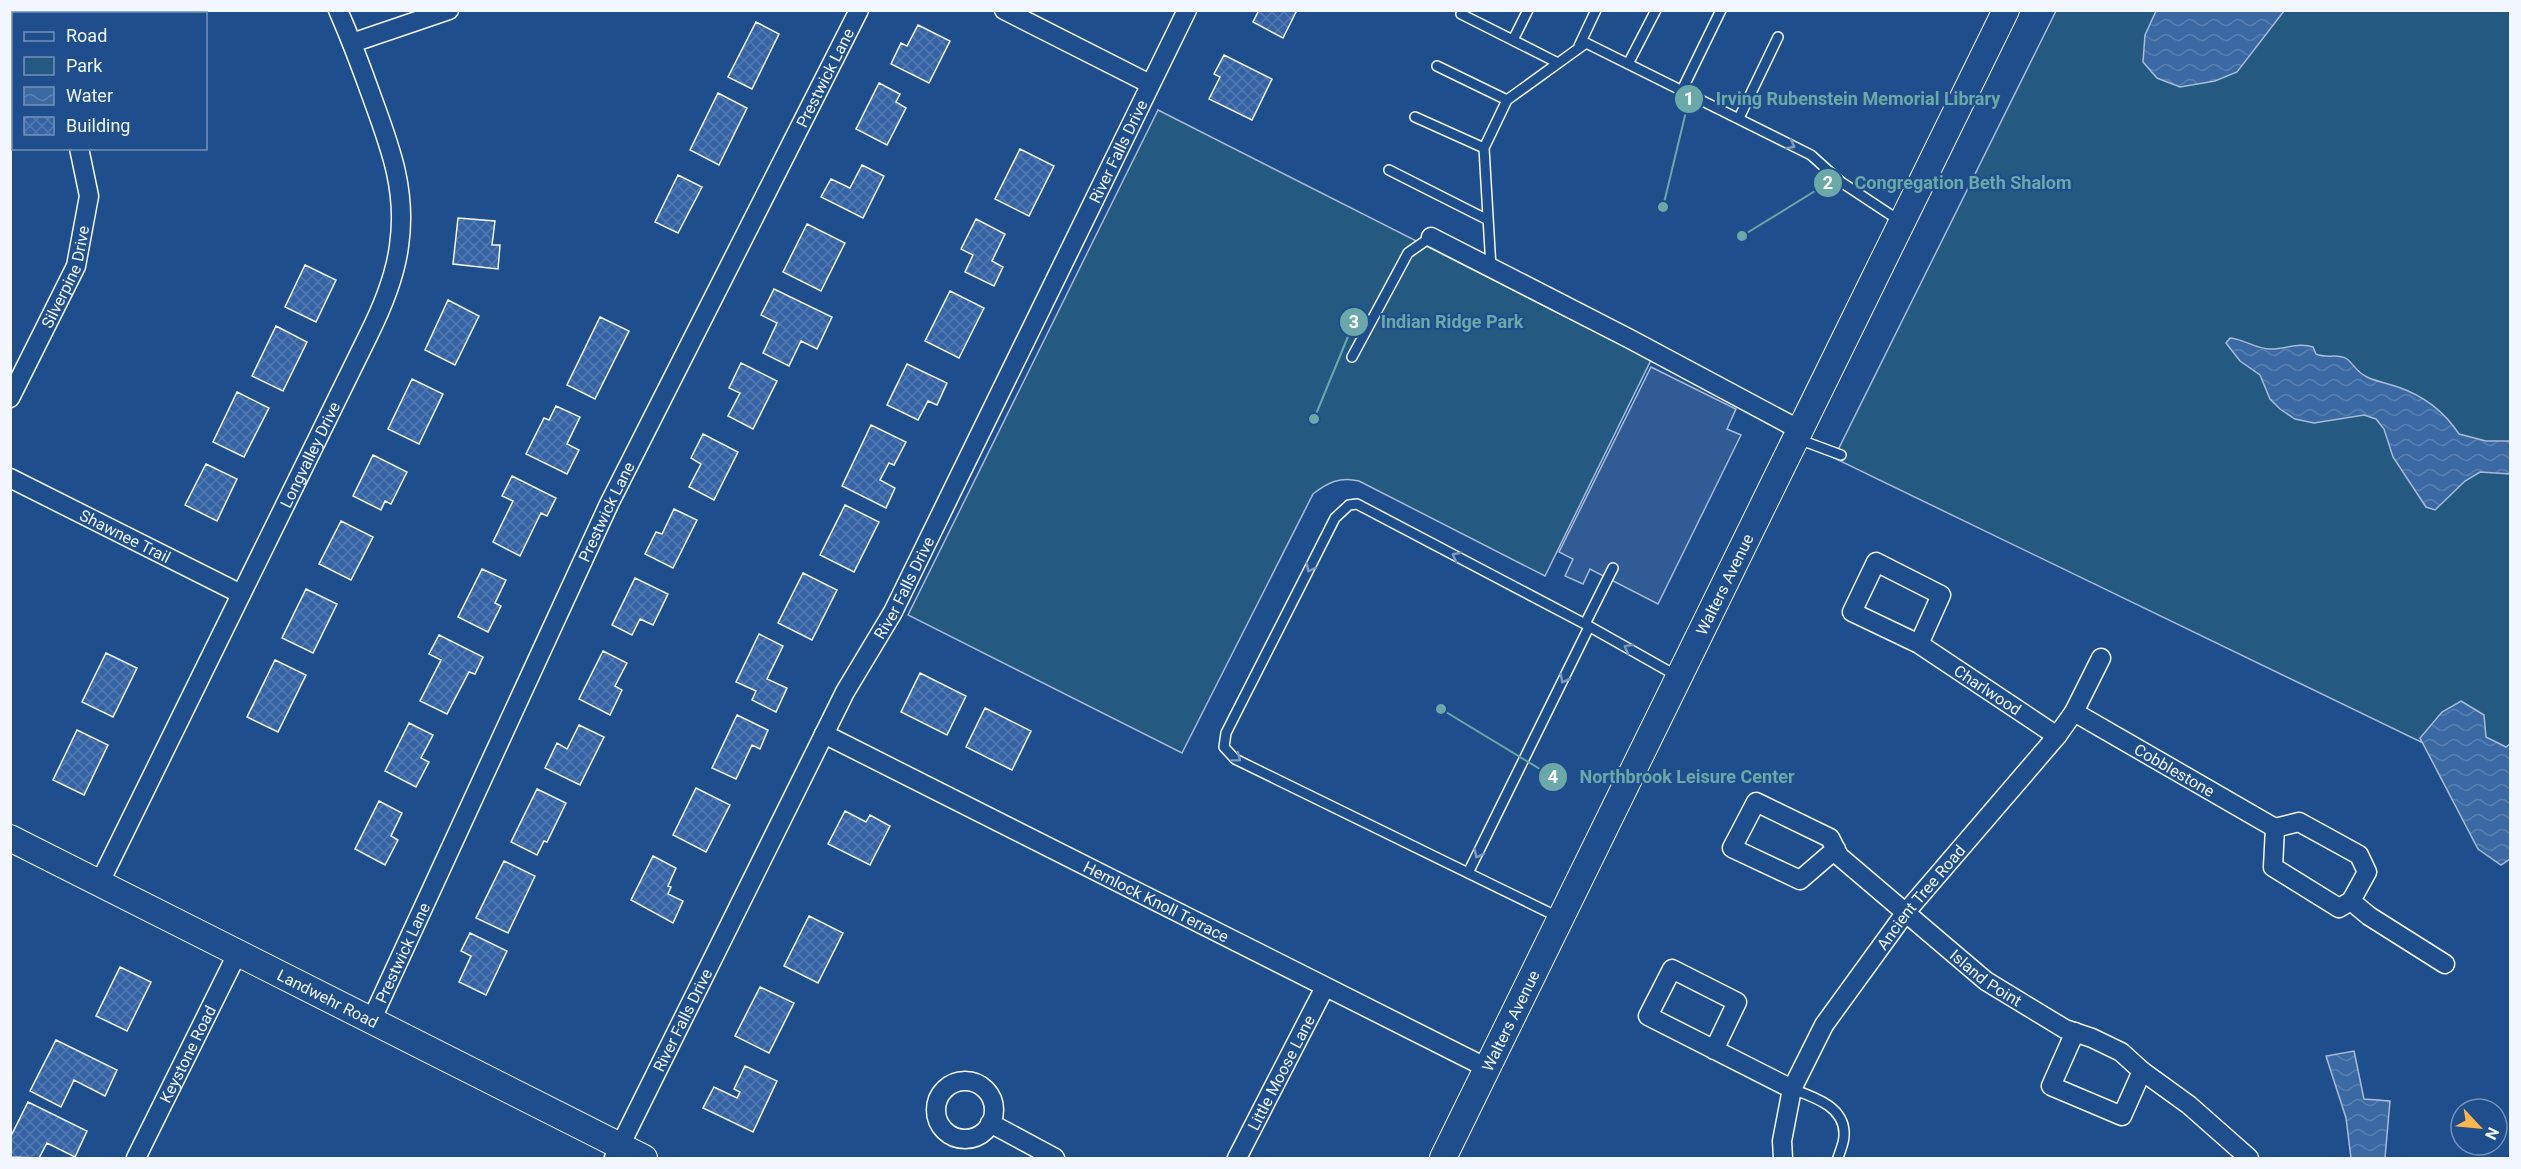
<svg xmlns="http://www.w3.org/2000/svg" width="2521" height="1169" viewBox="0 0 2521 1169" font-family="Roboto,sans-serif">
<style>
.green{fill:#245a82;stroke:#a8bbd7;stroke-width:1.5}
.parking{fill:#305b95;stroke:#a8bbd7;stroke-width:1.5}
.water{fill:url(#water-waves);stroke:#a8bbd7;stroke-width:1.5}
.building{fill:url(#building-cross-hatch);stroke:#f2f6ff;stroke-width:1.5}
.lines{fill:none;stroke-linecap:round;stroke-linejoin:round}
.lane-casing{stroke:#f2f6ff;stroke-width:12}
.street-casing{stroke:#f2f6ff;stroke-width:21}
.secondary-casing{stroke:#f2f6ff;stroke-width:28}
.lane{stroke:#1f4e8c;stroke-width:9}
.street{stroke:#1f4e8c;stroke-width:18}
.secondary{stroke:#1f4e8c;stroke-width:26}
.oneway{stroke:#7e9ac0}
.labels{text-anchor:middle;stroke-width:4.5;stroke-linejoin:round;paint-order:stroke}
.street-label{font-size:16px;fill:#f2f6ff;stroke:#1f4e8c}
.leader{fill:none;stroke:#6aa9a8;stroke-width:2}
.callout-dot{fill:#6aa9a8;stroke:#1f4e8c;stroke-width:2}
.mark-label{font-size:18px;text-anchor:middle;font-weight:bold;fill:#fff}
.callout-label{font-size:18px;text-anchor:middle;font-weight:bold;fill:#6aa9a8;stroke:#1f4e8c;stroke-width:4.5;stroke-linejoin:round;paint-order:stroke}
</style>
<defs>
<pattern id="water-waves" width="16" height="10" patternUnits="userSpaceOnUse" patternTransform="scale(1.5)"><rect width="16" height="10" fill="#3b69a3"/><path d="M0 5q4-4 8 0t8 0" fill="none" stroke="#587fb1"/></pattern>
<pattern id="building-cross-hatch" width="8" height="8" patternUnits="userSpaceOnUse" patternTransform="scale(1.5)"><rect width="8" height="8" fill="#3563a3"/><path d="M0 0l8 8M0 8l8-8" fill="none" stroke="#537ab1"/></pattern>
</defs>
<rect width="100%" height="100%" fill="#1f4e8c"/>
<path class="green" d="M2056 11H2510V785L1834 458Z
M1158 110 1651 360 1545 576 1359 481C1340 476 1327 483 1313 494L1182 753 908 615Z"/>
<path class="parking" d="M1651 367 1736 409 1727 429 1741 435 1658 604 1590 569 1583 584 1565 576 1573 559 1559 552Z"/>
<path class="water" d="M2156 11V10L2284 11 2237 72 2215 81 2180 87 2157 78 2143 62 2145 35Z
M2230 338C2244 339 2258 350 2271 349 2287 349 2298 342 2313 347L2316 354C2327 359 2338 353 2347 359 2354 364 2355 371 2367 377 2377 382 2388 383 2398 387 2424 396 2444 411 2459 434L2486 441H2510V474L2480 472 2465 481 2435 510 2426 507 2393 457 2384 429 2376 419 2364 415 2314 423 2295 419 2280 409 2270 399 2260 375 2240 361 2226 343Z
M2461 701 2484 715 2486 737 2506 747 2510 744V859L2501 865 2478 849 2420 738 2442 712Z
M2354 1051 2364 1099 2390 1101 2385 1158H2351L2346 1118 2326 1056Z"/>
<path class="building" d="M1259 10H1297L1283 38 1253 22Z
M756 22 779 34 752 89 728 77Z
M918 25 950 41 929 83 891 64 901 43 907 46Z
M1224 55 1272 79 1252 120 1209 99 1220 77 1214 74Z
M879 83 900 94 896 102 906 108 887 145 856 129Z
M718 93 747 108 719 165 690 150Z
M1020 149 1054 166 1029 216 995 199Z
M862 165 884 176 863 218 821 197 831 179 850 188Z
M678 175 702 187 678 233 655 222Z
M458 218 495 221 492 245H500L498 269 453 264Z
M976 219 1005 234 992 261 1003 267 994 286 965 272 973 255 961 249Z
M807 224 845 243 821 291 783 272Z
M305 265 336 280 316 322 285 307Z
M774 289 832 317 817 349 801 341 789 366 763 353 777 323 761 315Z
M950 291 984 308 959 358 925 341Z
M448 300 479 316 455 365 425 350Z
M600 317 629 331 595 399 567 385Z
M276 326 307 342 283 391 252 376Z
M741 363 777 381 753 429 728 416 740 393 729 388Z
M907 364 947 383 937 405 928 401 918 420 887 405Z
M412 379 443 394 419 444 388 429Z
M237 392 269 408 244 457 213 442Z
M556 406 580 417 567 444 579 450 567 474 526 454 544 418 549 420Z
M871 425 906 442 894 465 889 463 880 480 895 488 886 508 842 486Z
M703 434 738 452 714 500 689 487 701 464 691 458Z
M373 455 407 472 391 504 385 501 381 510 353 496Z
M206 464 237 479 217 521 185 505Z
M512 476 556 498 547 516 541 513 520 556 493 542 513 501 502 496Z
M845 505 879 522 854 572 820 555Z
M674 509 697 520 673 568 645 554 656 532 662 534Z
M341 521 373 537 351 580 319 564Z
M482 569 506 580 495 603 501 606 488 632 458 617Z
M803 573 837 590 812 640 778 623Z
M635 578 668 594 653 625 640 619 632 635 612 625Z
M306 589 337 604 313 653 282 638Z
M759 634 783 646 767 679 787 688 776 712 752 700 756 691 736 682Z
M439 635 483 657 475 674 469 672 447 714 420 701 441 660 429 654Z
M603 651 627 663 615 686 622 690 610 715 579 699Z
M106 653 137 668 113 717 82 702Z
M275 660 306 675 278 732 247 717Z
M920 673 966 696 947 735 901 712Z
M985 708 1031 731 1012 770 966 747Z
M737 715 768 730 760 749 752 745 736 779 712 768Z
M409 723 433 735 421 758 429 762 416 787 385 771Z
M579 725 604 737 580 785 545 768 557 743 567 749Z
M77 730 108 745 84 795 53 780Z
M696 788 730 805 706 852 673 835Z
M537 789 566 803 547 842 544 841 537 855 511 842Z
M379 801 402 813 391 836 398 840 385 865 355 849Z
M845 811 866 822 870 815 890 826 870 865 828 844Z
M653 856 676 868 668 886 671 887 668 894 683 901 673 923 631 900Z
M504 861 535 876 508 933 476 918Z
M809 916 843 933 818 983 784 966Z
M470 933 507 951 486 995 459 982 471 956 461 951Z
M120 967 151 982 127 1031 96 1016Z
M760 987 794 1003 769 1053 735 1036Z
M56 1040 117 1070 105 1096 74 1080 61 1107 30 1091Z
M745 1066 777 1081 753 1132 703 1108 714 1087 737 1098 740 1092 734 1089Z
M28 1102 87 1131 75 1157 47 1143 39 1158 10 1157V1138Z"/>
<g class="lines">
<defs>
<path id="lane" d="M1461 14 1558 63
M1513 40 1528 10
M1579 46 1596 10
M1628 64 1656 10
M1437 66 1507 100
M1682 90 1721 10
M1415 117 1484 148
M1739 118 1778 37
M1389 170 1488 220
M1491 268 1484 148 1507 100 1586 43 1811 155 1841 182 1900 221
M1352 357 1408 253 1431 237
M1798 439 1841 455
M1585 624 1613 568
M1468 873 1589 627
M1558 917 1235 759 1224 747 1226 733 1335 518 1349 505 1357 504 1585 624 1677 676
M1792 1089C1814 1097 1846 1107 1844 1136 1844 1143 1840 1151 1838 1158"/>
<g id="street">
<path d="M1004 10 1150 84"/>
<path d="M10 33 14 35"/>
<path d="M352 43 449 10"/>
<path d="M1431 237 1630 339 1800 430"/>
<path id="s1" d="M10 398 76 266 89 196 79 148"/>
<path id="s2" d="M10 478 241 594"/>
<path id="s3" d="M1919 644 1941 595 1876 562 1852 612 1919 644 2057 736"/>
<path id="s4" d="M2074 712 2275 828 2273 867 2339 908 2351 901"/>
<path id="s5" d="M824 734 1487 1068"/>
<path d="M2275 828 2299 822 2359 855 2367 872 2351 901 2369 916 2445 964"/>
<path id="s6" d="M1836 849 1800 880 1732 848 1756 802 1830 838 1839 856 1986 981 2065 1029 2092 1038 2121 1052 2142 1071"/>
<path id="s7" d="M100 882 368 336C382 308 395 278 399 246 407 192 391 149 373 100 362 69 351 40 338 10"/>
<path id="s8" d="M371 1021 609 504 859 10"/>
<path d="M2075 1032 2051 1086 2122 1116 2142 1071 2189 1105 2249 1158"/>
<path d="M1714 1050 1737 1002 1672 969 1648 1016 1792 1089"/>
<circle cx="965" cy="1110" r="29"/>
<path d="M990 1123 1055 1158"/>
<path id="s9" d="M136 1158 238 952"/>
<path id="s10" d="M614 1158 845 692 893 612 1187 10"/>
<path id="s11" d="M1237 1158 1325 987"/>
<path id="s12" d="M1783 1158 1782 1141 1792 1089 1824 1025 1906 912 2057 736 2074 712 2101 658"/>
</g>
<g id="secondary">
<path id="s13" d="M10 838 644 1158"/>
<path id="s14" d="M1443 1158 2006 10"/>
</g>
</defs>
<use href="#lane" class="lane-casing"/>
<use href="#street" class="street-casing"/>
<use href="#secondary" class="secondary-casing"/>
<use href="#lane" class="lane"/>
<use href="#street" class="street"/>
<use href="#secondary" class="secondary"/>
</g>
<defs><path id="oneway-chevron" d="M-2-3.5L2.5 0L-2 3.5" fill="none" stroke-width="1.6" stroke-linecap="round" stroke-linejoin="round" transform="scale(1.5)"/></defs>
<g class="oneway">
<use href="#oneway-chevron" transform="translate(1791 145) rotate(27)"/>
<use href="#oneway-chevron" transform="translate(1456 556) rotate(-152)"/>
<use href="#oneway-chevron" transform="translate(1310 568) rotate(117)"/>
<use href="#oneway-chevron" transform="translate(1628 648) rotate(-151)"/>
<use href="#oneway-chevron" transform="translate(1564 679) rotate(116)"/>
<use href="#oneway-chevron" transform="translate(1237 758) rotate(37)"/>
<use href="#oneway-chevron" transform="translate(1478 854) rotate(116)"/>
</g>
<g class="labels">
<g class="street-label">
<text dy="6" stroke="none"><textPath href="#s8" startOffset="1047">Prestwick Lane</textPath></text>
<text dy="6" stroke="none"><textPath href="#s10" startOffset="1126">River Falls Drive</textPath></text>
<text dy="6" stroke="none"><textPath href="#s1" startOffset="134">Silverpine Drive</textPath></text>
<text dy="6" stroke="none"><textPath href="#s7" startOffset="476">Longvalley Drive</textPath></text>
<text dy="6" stroke="none"><textPath href="#s8" startOffset="561">Prestwick Lane</textPath></text>
<text dy="6" stroke="none"><textPath href="#s2" startOffset="129">Shawnee Trail</textPath></text>
<text dy="6" stroke="none"><textPath href="#s14" startOffset="639">Walters Avenue</textPath></text>
<text dy="6" stroke="none"><textPath href="#s10" startOffset="640">River Falls Drive</textPath></text>
<text dy="6" stroke="none"><textPath href="#s3" startOffset="339">Charlwood</textPath></text>
<text dy="6" stroke="none"><textPath href="#s4" startOffset="116">Cobblestone</textPath></text>
<text dy="6" stroke="none"><textPath href="#s12" startOffset="302">Ancient Tree Road</textPath></text>
<text dy="6" stroke="none"><textPath href="#s5" startOffset="372">Hemlock Knoll Terrace</textPath></text>
<text dy="6" stroke="none"><textPath href="#s8" startOffset="75">Prestwick Lane</textPath></text>
<text dy="6" stroke="none"><textPath href="#s6" startOffset="468">Island Point</textPath></text>
<text dy="6" stroke="none"><textPath href="#s13" startOffset="356">Landwehr Road</textPath></text>
<text dy="6" stroke="none"><textPath href="#s10" startOffset="154">River Falls Drive</textPath></text>
<text dy="6" stroke="none"><textPath href="#s14" startOffset="153">Walters Avenue</textPath></text>
<text dy="6" stroke="none"><textPath href="#s9" startOffset="116">Keystone Road</textPath></text>
<text dy="6" stroke="none"><textPath href="#s11" startOffset="96">Little Moose Lane</textPath></text>
</g>
</g>
<path class="leader" d="M1663 207L1689 99M1742 236L1828 183M1314 419L1354 322M1441 709L1553 777"/>
<g class="callout-dot">
<circle cx="1663" cy="207" r="6"/>
<circle cx="1742" cy="236" r="6"/>
<circle cx="1314" cy="419" r="6"/>
<circle cx="1441" cy="709" r="6"/>
<circle cx="1689" cy="99" r="15"/>
<circle cx="1828" cy="183" r="15"/>
<circle cx="1354" cy="322" r="15"/>
<circle cx="1553" cy="777" r="15"/>
</g>
<g class="mark-label">
<text x="1689" y="105">1</text>
<text x="1828" y="189">2</text>
<text x="1354" y="328">3</text>
<text x="1553" y="783">4</text>
</g>
<g class="callout-label">
<text x="1858" y="105">Irving Rubenstein Memorial Library</text>
<text x="1963" y="189">Congregation Beth Shalom</text>
<text x="1452" y="328">Indian Ridge Park</text>
<text x="1687" y="783">Northbrook Leisure Center</text>
</g>
<rect width="2521" height="1169" fill="none" stroke="#f2f6ff" stroke-width="24"/>
<rect x="12" y="12" width="195" height="138" fill="#1f4e8c" stroke="#7391ba" stroke-width="1.5"/>
<rect x="24" y="32" width="30" height="9" fill="#1f4e8c" stroke="#7391ba" stroke-width="1.5"/>
<text x="66" y="42" font-size="18" fill="#f2f6ff">Road</text>
<rect x="24" y="57" width="30" height="18" fill="#245a82" stroke="#7391ba" stroke-width="1.5"/>
<text x="66" y="72" font-size="18" fill="#f2f6ff">Park</text>
<rect x="24" y="87" width="30" height="18" fill="url(#water-waves)" stroke="#7391ba" stroke-width="1.5"/>
<text x="66" y="102" font-size="18" fill="#f2f6ff">Water</text>
<rect x="24" y="117" width="30" height="18" fill="url(#building-cross-hatch)" stroke="#7391ba" stroke-width="1.5"/>
<text x="66" y="132" font-size="18" fill="#f2f6ff">Building</text>
<g transform="translate(2479 1127) rotate(116)"><circle r="28" fill="#1f4e8c" stroke="#7391ba" stroke-width="1.5"/>
<path d="M0-4.5L10 22L0 15L-10 22Z" fill="#ffb74d"/>
<text y="-9" font-size="16" font-weight="bold" text-anchor="middle" fill="#f2f6ff">N</text>
</g>
</svg>
